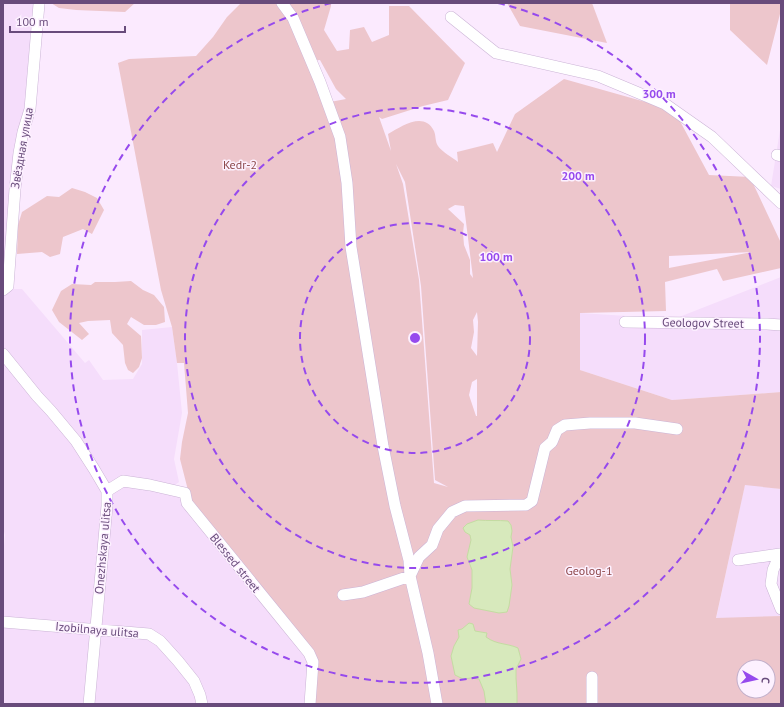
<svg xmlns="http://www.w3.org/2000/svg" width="784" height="707" viewBox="0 0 784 707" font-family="'PT Sans',sans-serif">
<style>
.residential{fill:#f5ddfb}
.green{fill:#edc6cc;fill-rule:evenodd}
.water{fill:#d7e9bc;stroke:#c4dca2}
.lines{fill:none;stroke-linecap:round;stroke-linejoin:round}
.minor-casing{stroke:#cbb4d6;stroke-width:12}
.minor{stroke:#fff;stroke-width:11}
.ring{fill:none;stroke:#964aed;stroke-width:2;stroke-dasharray:7 5}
.labels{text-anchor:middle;stroke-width:3;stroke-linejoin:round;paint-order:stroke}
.street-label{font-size:12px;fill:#684b7b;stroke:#fdf1ff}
.park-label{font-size:12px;fill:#8d474a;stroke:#fdf1ff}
.centre{fill:#964aed;stroke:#fdf1ff;stroke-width:2}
.ring-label{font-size:12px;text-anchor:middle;font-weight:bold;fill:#964aed;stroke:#fdf1ff;stroke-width:3;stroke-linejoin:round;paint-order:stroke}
</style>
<rect width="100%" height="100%" fill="#fbeafe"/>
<path class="residential" d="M3 3H35L27 109 3 283Z
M781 124V189L771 186Z
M781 277V392L672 400 580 370V313L674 319Z
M10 289H22L85 363 89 360 103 380 133 379 142 364V330L172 327 177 363 182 413 174 459 179 482 175 485 150 482 111 484 106 483 3 350V293Z
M3 359 74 442 104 492 94 623 88 627 3 618V557L5 535 3 528Z
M124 484 176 494 306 654 310 662 307 704H204L162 639 103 626 99 623 113 493Z
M745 484 781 489V616L716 619Z
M3 626 89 632 93 637 86 704H3Z
M103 632 148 637 158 643 192 683 199 704H92L98 638Z"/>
<path class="green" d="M51 3H135L125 12 76 10 59 8Z
M241 3H331V6L324 30 337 51 349 49 350 30 364 27 372 42 389 35V6H409L465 63 448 100 423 106 382 119 379 117 391 151 388 134C402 126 424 111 434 131 436 135 435 142 438 146 441 151 453 158 458 162L457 152 493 143 497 152 515 114 564 79 674 110 709 175 750 177 781 243V268L723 281 717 269 665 282 666 311 580 313V370L672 400 781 392V489L745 485 716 618 781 616V704H440L430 652 412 575 411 560 397 505 385 445 353 247 349 183 342 136 330 102 346 99 336 89 320 60 308 61 337 137 345 183 349 248 381 446 393 506 407 560 408 576 426 653 434 704H313L315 662 311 650 276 609 191 502 180 459 182 442 188 413 184 363H177L172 327 161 290 118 63 129 59 196 56 213 37 227 17ZM396 164 405 182 421 286 435 480 448 487 434 483 419 280 403 184ZM455 205 464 206 473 278 470 274V260L464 245 463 233 464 224 448 209ZM752 252 669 268V256ZM477 312 478 322 477 356 471 348 474 332 473 320ZM477 379V416H476L469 395 472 382ZM744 667H768V691H744Z
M507 3H592L607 43 520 26Z
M730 3H781V10L767 65 730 30Z
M72 188 85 192 97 198 104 210 92 234 83 229 63 237 60 254 50 257 42 252 17 254 18 225 22 212 47 196 59 197Z
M131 281 143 290 154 295 164 307 165 322 156 325H144L131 317 127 324 141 336 142 358 139 367 133 373 128 370 125 363 123 345 112 333 110 320 88 321 79 323 89 334 82 340 59 322 52 310 61 291 72 284 91 285 95 282H115Z"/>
<path class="water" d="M478 520C488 521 498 520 508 521L511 525 512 531 511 537 513 547 510 569 512 585 509 606 507 612 499 613 474 608 469 604 472 588V570L467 557 471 540 470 535 465 532 463 528 467 524Z
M469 623 473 624 475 631 487 633 486 637C497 645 507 643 518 648L521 659 516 669V678L517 693V704H486L484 691 479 679 471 678 463 679 455 675 451 656 454 646 459 637 458 630 462 629Z"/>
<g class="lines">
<defs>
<path id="minor" d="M282 3 293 18 320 82 340 137 347 183 351 247 383 446 395 506 409 560 410 576 428 653 437 704
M451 17 496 53 598 76 665 104 712 137 781 203
M777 155 781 156
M3 290 8 286 15 189 19 153 23 132 30 109 39 4
M625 322 767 324 781 325
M3 354 37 396 51 411 76 441 94 469 107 491V506L89 704
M107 491 123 481 150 485 185 493 187 503 309 653 313 662 310 704
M781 554H780L773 570 771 584 781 609
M738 560 780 554
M343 595 363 592 410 576 419 557 432 545 438 529 452 512 465 506 526 505 532 501 545 448 552 442 557 430 565 425 590 423H635L677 429
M3 622 149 634 160 641 178 661 194 681 200 695 202 704
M592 677V704"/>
</defs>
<use href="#minor" class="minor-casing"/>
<use href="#minor" class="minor"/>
</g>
<g class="ring">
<circle cx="415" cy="338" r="115"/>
<circle cx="415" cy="338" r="230"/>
<path d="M498 3A345 345 0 1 1 332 3"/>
</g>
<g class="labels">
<g class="street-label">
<text transform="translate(22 148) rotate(-80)" y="4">Звёздная улица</text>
<text transform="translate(703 323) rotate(1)" y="4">Geologov Street</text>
<text transform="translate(103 548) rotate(-85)" y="4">Onezhskaya ulitsa</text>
<text transform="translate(235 563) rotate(51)" y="4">Blessed street</text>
<text transform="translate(97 630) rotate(5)" y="4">Izobilnaya ulitsa</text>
</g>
<g class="park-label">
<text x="240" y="169">Kedr-2</text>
<text x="589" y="575">Geolog-1</text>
</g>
</g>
<circle cx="415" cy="338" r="6" class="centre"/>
<g class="ring-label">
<text x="659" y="98">300 m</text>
<text x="578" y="180">200 m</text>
<text x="496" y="261">100 m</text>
</g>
<rect width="784" height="707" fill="none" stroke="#684b7b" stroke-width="8"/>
<g transform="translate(756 679) rotate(98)"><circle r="19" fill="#fdf1ff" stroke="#c1afca"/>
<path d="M0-3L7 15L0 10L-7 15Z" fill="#964aed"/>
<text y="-6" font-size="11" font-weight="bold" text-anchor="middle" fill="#684b7b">С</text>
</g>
<path d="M10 26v6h115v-6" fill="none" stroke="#684b7b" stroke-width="2"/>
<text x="16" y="26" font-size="12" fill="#684b7b" stroke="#fdf1ff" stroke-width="3" paint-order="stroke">100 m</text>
</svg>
